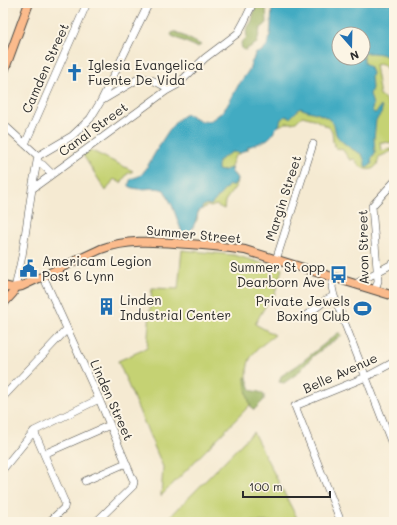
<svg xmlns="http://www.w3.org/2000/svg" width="397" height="525" viewBox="0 0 397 525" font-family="Mali,sans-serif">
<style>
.green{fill:#c5d273;stroke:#787e4f;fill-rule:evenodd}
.forest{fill:#9cb465;stroke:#647048}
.water{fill:#42abc2;stroke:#366b76;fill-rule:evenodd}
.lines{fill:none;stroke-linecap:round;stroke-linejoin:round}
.minor-casing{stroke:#494844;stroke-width:8}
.major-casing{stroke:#494844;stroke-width:10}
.minor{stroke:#fff;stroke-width:7}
.major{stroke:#fbbb8c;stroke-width:8}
.labels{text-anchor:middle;stroke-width:4;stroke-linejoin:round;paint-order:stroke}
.poi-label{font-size:13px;fill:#2b2b2b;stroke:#fcf5e5;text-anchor:start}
.street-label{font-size:13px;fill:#2b2b2b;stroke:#fcf5e5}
</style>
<rect width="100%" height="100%" fill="#fcf5e5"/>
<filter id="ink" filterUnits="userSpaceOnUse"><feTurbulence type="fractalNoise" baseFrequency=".025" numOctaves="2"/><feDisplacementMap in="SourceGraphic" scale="8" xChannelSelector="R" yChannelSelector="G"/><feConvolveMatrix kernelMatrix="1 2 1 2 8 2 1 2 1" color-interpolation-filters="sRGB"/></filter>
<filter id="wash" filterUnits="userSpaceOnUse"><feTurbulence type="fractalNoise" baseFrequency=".012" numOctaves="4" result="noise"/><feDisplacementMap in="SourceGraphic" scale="16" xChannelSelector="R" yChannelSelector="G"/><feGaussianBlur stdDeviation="0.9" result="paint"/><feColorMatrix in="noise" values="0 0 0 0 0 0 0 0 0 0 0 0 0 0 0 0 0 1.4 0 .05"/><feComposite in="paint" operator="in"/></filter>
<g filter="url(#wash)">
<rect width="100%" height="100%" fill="#f5ead2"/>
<path class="green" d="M394 14V86L385 66 379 64 375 65 380 96 384 98 390 108 392 107V101L394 100V143L380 142 381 151 391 149 393 150 392 151 379 157C378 160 378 164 376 166 369 174 358 167 355 159L350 160 342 149 336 148 333 142 332 131 330 128 314 119 302 116 296 122 291 123H286L276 127 270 137 248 147V150H245L235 156 231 166V171L237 178 236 186 225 201 224 209 216 205 211 207 207 206 198 212 197 220 192 227 191 138 312 39ZM339 34H363V58H339Z
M90 150 133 171 127 174 121 183 114 179 106 191 83 155Z
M182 250 234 255 282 269 275 294 270 298 255 324 275 335C266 342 255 349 250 359 244 370 249 393 250 405L161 496 163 467 118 361 147 348 152 288 178 289Z
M253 432 299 522H165Z"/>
<path class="forest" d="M256 3H268L266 9 267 23 260 29 257 43 245 50 242 49 241 43 247 37 246 30 252 21Z
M173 32H176L201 45 197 47 172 36 171 34Z
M338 333H340L342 335 313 356 298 373 284 383 279 382 281 376 298 365Z
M245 377 247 378 251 390C256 392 260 391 264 395V400L254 410C248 406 245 385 245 377Z"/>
<path class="water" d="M274 3H394V66C390 52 375 53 364 53V63L369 66 372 73 371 77 372 88 370 94 373 105 372 110 374 113 377 112 381 106 382 109 381 114 376 120 374 139 375 153 371 160 372 164 368 167 365 166V162L362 154C354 151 342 143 337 136 334 131 336 125 331 121 321 112 311 113 300 108L290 118 286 116 281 119 279 126C274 128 275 132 271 136 266 142 255 144 248 147L247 151 245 150 241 153 232 152 218 161V170L222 171 231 168V171L237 178 236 182 233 186 229 185 211 205 206 204 202 207V209L198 212C197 221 192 227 190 235H183L172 205 164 190C152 185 139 193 129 186 129 176 135 179 141 175 143 173 145 170 147 167 155 154 172 118 187 114L201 121H210L221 113 227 106 239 84 249 70 251 63 253 60 255 54C258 52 264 51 266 47 272 38 271 17 272 6ZM339 34H363V58H339Z"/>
</g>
<g filter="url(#ink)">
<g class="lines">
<defs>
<path id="minor" d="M101 101 138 79C150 77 159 83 169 89
M3 124 38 156
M25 144 87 3
M37 162 43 165 52 174
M32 189 166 91 177 85 205 58 238 33 244 22 253 3
M276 260 313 144
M43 276 99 399 134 482 133 486 96 522
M334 277 332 287 334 296 394 449
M355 284 394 263
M15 288 22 256 32 189 38 156 72 136 90 119 101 101 149 3
M375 290 378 281 372 206 394 182
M304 317 326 300 334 296
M3 397 67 329
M34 431 65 503 64 508 49 522
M44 454 110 425
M3 469 34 431 99 399
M85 481 126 463
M3 518 7 522
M341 522 295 406 366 377 394 362"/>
<path id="major" d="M3 74 29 3
M3 286 12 288 22 286 101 249C130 238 159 242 189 244 208 245 226 247 245 250L394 296
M3 304 13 293 15 288"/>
</defs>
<use href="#minor" class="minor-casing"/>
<use href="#major" class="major-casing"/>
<use href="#minor" class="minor"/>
<use href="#major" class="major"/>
</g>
</g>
<defs>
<symbol id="church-bare" viewBox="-9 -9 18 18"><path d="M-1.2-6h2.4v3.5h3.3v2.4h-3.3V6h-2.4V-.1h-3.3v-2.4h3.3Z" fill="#1f6fb2" stroke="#fcf5e5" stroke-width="2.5" paint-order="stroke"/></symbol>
<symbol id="civic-bare" viewBox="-9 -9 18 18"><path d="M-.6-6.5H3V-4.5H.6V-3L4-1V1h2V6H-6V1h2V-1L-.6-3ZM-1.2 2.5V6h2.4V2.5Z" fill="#1f6fb2" stroke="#fcf5e5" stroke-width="2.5" paint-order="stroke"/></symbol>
<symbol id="bus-bare" viewBox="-9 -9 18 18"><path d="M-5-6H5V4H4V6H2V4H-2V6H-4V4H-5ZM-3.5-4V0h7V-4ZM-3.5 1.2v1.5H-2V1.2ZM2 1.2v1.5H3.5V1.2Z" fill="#1f6fb2" stroke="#fcf5e5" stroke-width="2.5" paint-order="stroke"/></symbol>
<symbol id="building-bare" viewBox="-9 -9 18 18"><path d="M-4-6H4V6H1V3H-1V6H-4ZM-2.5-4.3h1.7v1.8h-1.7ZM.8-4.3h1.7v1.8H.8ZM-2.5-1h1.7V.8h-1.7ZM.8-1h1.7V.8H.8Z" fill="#1f6fb2" stroke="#fcf5e5" stroke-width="2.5" paint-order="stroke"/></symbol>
<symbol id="stadium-bare" viewBox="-9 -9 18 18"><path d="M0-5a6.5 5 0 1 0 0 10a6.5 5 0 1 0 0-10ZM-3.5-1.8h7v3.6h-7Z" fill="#1f6fb2" stroke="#fcf5e5" stroke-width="2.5" paint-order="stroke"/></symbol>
</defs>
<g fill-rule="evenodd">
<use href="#church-bare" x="62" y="60" width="25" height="25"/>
<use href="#civic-bare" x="16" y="256" width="25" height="25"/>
<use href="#bus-bare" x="326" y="262" width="25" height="25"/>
<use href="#building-bare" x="94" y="294" width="25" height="25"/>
<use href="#stadium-bare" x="350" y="296" width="25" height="25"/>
</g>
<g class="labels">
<g class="poi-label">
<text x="88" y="70">Iglesia Evangelica<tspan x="88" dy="15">Fuente De Vida</tspan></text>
<text x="42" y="266">Americam Legion<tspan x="42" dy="15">Post 6 Lynn</tspan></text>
<text x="325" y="272" text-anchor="end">Summer St opp<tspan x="325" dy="15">Dearborn Ave</tspan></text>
<text x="120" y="305">Linden<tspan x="120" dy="15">Industrial Center</tspan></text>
<text x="350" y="306" text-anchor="end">Private Jewels<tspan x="350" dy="15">Boxing Club</tspan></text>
</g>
<g class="street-label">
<text transform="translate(45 68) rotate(-66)" y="5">Camden Street</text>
<text transform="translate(93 129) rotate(-36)" y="5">Canal Street</text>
<text transform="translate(283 198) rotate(-72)" y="5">Margin Street</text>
<text transform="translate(194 234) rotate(5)" y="5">Summer Street</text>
<text transform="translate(363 247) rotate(-91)" y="5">Avon Street</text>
<text transform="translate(340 373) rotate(-24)" y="5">Belle Avenue</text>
<text transform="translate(112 400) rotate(66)" y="5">Linden Street</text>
</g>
</g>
<rect width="397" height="525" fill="none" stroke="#fcf5e5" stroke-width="16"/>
<g transform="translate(351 46) rotate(160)"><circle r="19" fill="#fcf5e5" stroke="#a8a49b"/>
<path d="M0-3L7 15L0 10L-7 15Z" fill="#1f6fb2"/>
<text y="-6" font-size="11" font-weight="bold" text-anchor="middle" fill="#2b2b2b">N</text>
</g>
<path d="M243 491v6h87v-6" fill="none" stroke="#2b2b2b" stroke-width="2"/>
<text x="249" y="491" font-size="12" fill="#2b2b2b" stroke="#fcf5e5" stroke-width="3" paint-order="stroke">100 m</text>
</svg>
